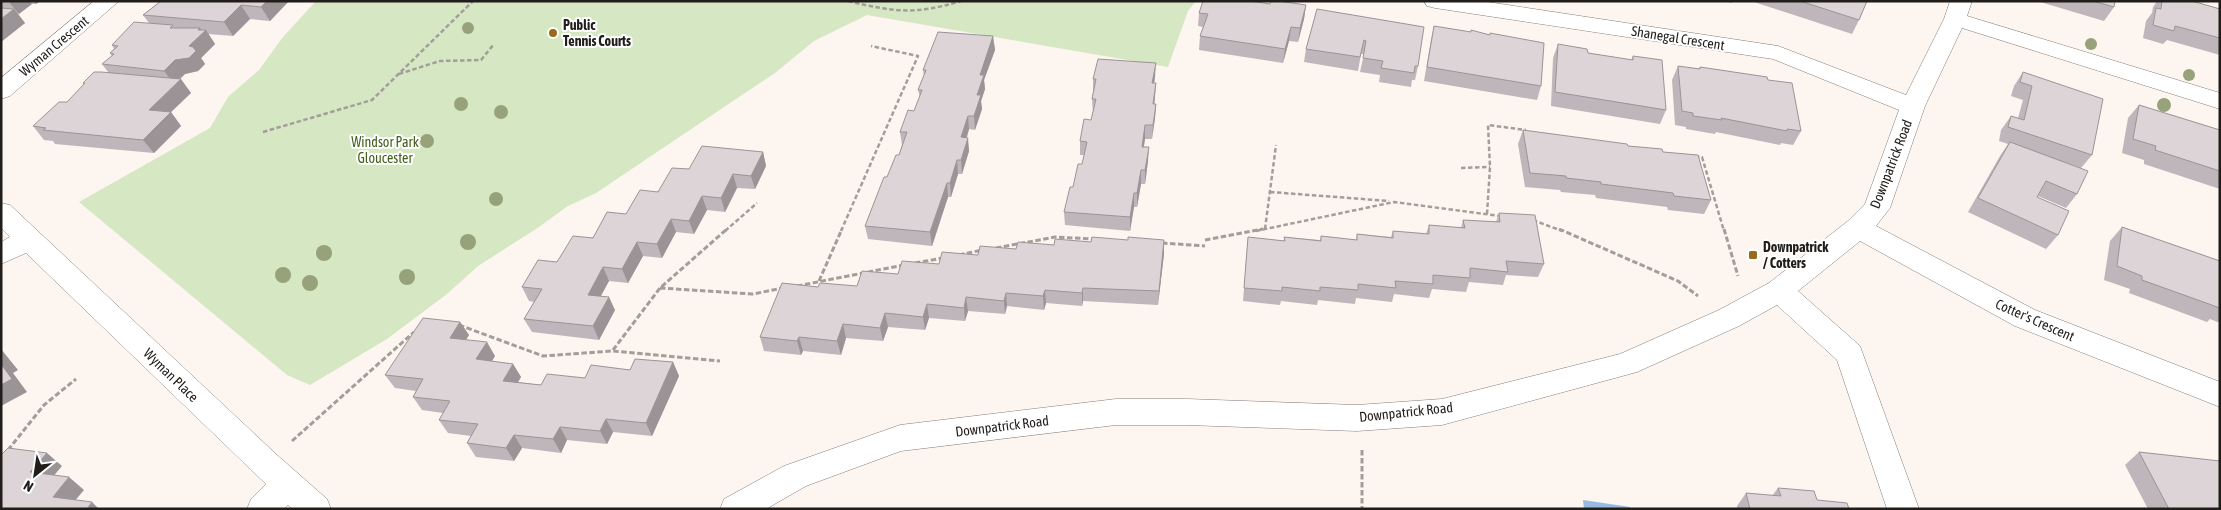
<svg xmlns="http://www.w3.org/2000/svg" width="2221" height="510" viewBox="0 0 2221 510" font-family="'Asap Condensed',sans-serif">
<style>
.green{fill:#d6e7c3}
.water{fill:#98bae1}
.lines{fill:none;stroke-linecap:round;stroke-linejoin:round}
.minor-casing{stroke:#847c79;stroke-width:1}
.path-far1{stroke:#a49e9a;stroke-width:2.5;stroke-dasharray:4.5 2.5;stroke-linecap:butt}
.path{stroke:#a49e9a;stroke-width:3;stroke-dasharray:5.5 2.5;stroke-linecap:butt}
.minor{fill:#fff;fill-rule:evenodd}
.tree{fill:#97a27b}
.wall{fill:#beb6ba}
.shaded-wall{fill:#9b9497}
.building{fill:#ddd4d8;stroke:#9b9497}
.poi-dot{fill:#976b19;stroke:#fff;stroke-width:2}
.labels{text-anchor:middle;stroke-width:4;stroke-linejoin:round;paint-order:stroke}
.poi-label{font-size:14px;font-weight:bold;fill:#201d1b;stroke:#fff;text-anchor:start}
.street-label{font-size:14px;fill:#201d1b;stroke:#fff}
.park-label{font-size:14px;fill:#445e1c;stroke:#fff}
</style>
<rect width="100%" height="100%" fill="#fdf5f0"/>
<path class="green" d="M316 1H1196L1188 11 1168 67 867 15 814 41 775 73 596 193 568 206 536 229 478 266 447 294 387 339 310 385 287 375 79 202 210 128 228 97 259 70 283 37Z"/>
<path class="water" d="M1583 500 1630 507 1631 509H1584Z"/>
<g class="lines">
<defs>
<path id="minor" d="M94 1H119L10 96 1 99V78Z
M1424 1H1481L1778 46 1906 95 1944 19 1950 1H1972L1967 16 2220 93V109L1962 28 1925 106 1890 208 1876 226 2035 310 2220 382V407L2015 326 1860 241 1798 291 1860 346 1919 509H1887L1837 360 1777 305 1739 326 1637 372 1442 425 1357 431 1187 425H1116L901 451 806 486 766 509H720L724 499 784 466 900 425 1116 399H1187L1357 405 1442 399 1620 354 1719 310 1769 283 1848 221 1865 204 1899 110 1773 59 1435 8 1427 6Z
M1 203 10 205 277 455 327 499 331 509H292L288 505 284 509H247L251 499 266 484 26 253 1 264V242L10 237 1 228Z"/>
</defs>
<use href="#minor" class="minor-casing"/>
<path class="path-far1" d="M848 1C894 12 915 15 961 1
M399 74 440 61 481 60 494 44
M263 132 372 100 473 1
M1695 156 1702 157 1724 231
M1461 168 1490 167
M1270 192 1389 201
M1487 214 1490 167 1488 125 1526 130
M1533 220 1562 231
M1265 229 1276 145
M725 231 757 203
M841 231 918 56 871 46
M1256 231 1394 202 1500 216"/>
<path class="path" d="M1559 229 1678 281 1698 296
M1724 229 1738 276
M1205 240 1263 229
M1162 243 1205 246
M996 248 1055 237 1093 239
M959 255 982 250
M915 263 943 258
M819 281 842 229
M797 286 904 265
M660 288 753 294 783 288
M459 325 543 356 612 351 720 361
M613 350 660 288 727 229
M292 441 414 332
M8 450 44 405 76 379
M1362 450V509"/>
<use href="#minor" class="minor"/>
</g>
<g class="tree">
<circle cx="468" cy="28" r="6"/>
<circle cx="2091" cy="44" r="6"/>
<circle cx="2189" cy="75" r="6"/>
<circle cx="461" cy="104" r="7"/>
<circle cx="2164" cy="105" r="7"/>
<circle cx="501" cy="112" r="7"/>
<circle cx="427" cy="141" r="7"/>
<circle cx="496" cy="199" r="7"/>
<circle cx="468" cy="242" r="8"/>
<circle cx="324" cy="253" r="8"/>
<circle cx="283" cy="275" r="8"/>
<circle cx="407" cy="277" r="8"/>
<circle cx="310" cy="283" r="8"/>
</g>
<path class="wall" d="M1 1H40L36 4H32L18 14 25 23 1 42Z
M161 1H289L270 21 250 19 233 36 208 34 215 44 201 58 205 64 198 71 185 74 180 79 191 93 171 112 181 126 154 153 55 144 53 141 44 140 33 126 67 102 84 85 83 83 108 72 102 64 112 56 110 53 114 49 112 45 149 23 143 15Z
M1724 1H1733L1732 3Z
M1751 1H1867L1859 20 1852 34Z
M2037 1H2115L2114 7 2104 21Z
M2157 1H2192L2220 9V55L2167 40 2163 44 2143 38 2146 21 2152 13 2153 7Z
M1270 4 1306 5 1304 19 1298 42 1289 41 1283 63 1199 50 1200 36 1203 27 1198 26 1199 13Z
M1317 9 1418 66 1415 80H1412L1411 87 1379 82 1380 75 1360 72 1364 54H1361L1358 71 1304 62 1306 49Z
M1434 26 1541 86 1537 100 1424 81 1431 40Z
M993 36 995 50 984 80 985 89 981 101 982 109 975 130 969 129 967 138 969 151 962 174H958L951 197H948L932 246 868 239 865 226 887 177 899 155 902 145 900 132 914 111 920 97 918 90 924 76 923 70Z
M1558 44 1588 53 1631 60 1633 56 1666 110 1660 124 1551 106 1553 58Z
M1678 66 1699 69 1700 67 1801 131 1793 145 1781 143 1780 145 1716 132 1715 134 1686 129V127L1675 125 1672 80Z
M2023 72 2092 155 2081 168 2069 164 2077 194 2066 208 2038 196 2037 197 2058 235 2046 249 1968 212 2000 156 2008 144 1999 141 2001 130 2011 116 2018 118 2023 100 2011 96 2014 86Z
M1155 77 1154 83 1155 97 1154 104H1156L1155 118 1152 139H1145L1144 147 1148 161 1145 184H1141L1137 207H1134L1130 231 1065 225 1064 212 1082 164 1084 155H1080V141L1091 120 1093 113 1092 99 1093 92V79Z
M2139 105 2220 130V189L2144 164V160L2122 153 2128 118Z
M1523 130 1663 152 1711 200 1704 214 1668 210 1667 207 1596 198 1595 195 1561 192 1560 190 1525 187 1518 144Z
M763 152 766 166 755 189 737 188 725 212 707 210 694 234 676 232 662 258 643 256 628 283 609 281 601 296 615 310 599 340 532 332 524 319 534 302 529 301 522 287 689 169Z
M1499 213 1544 264 1538 277 1506 275 1503 285 1469 282 1466 292 1432 289 1429 298 1394 294 1392 302 1356 298 1355 304 1318 300 1317 305 1281 301 1280 305 1243 301 1248 237 1284 241V237L1320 240 1321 236 1356 240 1357 234 1391 237 1393 231 1426 234 1429 225 1461 228 1463 220 1496 222Z
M2122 227 2220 261V323L2210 319 2207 322 2129 293 2130 289 2104 280 2110 241Z
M1128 240H1164V254L1158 305 1083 301 1082 306 1046 303 1044 310 1007 306 1005 314 968 311 965 321 929 318 925 330 888 327 883 341 846 338 841 355 803 351 801 355 764 351 760 337 818 287 857 286 898 274 939 264 978 255 1016 249 1054 245Z
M460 322 469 335 466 340 495 356 491 361 513 364 521 377 518 382 541 385 673 362 679 376 652 436 613 432 607 444 567 440 561 453 522 448 514 461 476 457 467 443 471 436 448 433 439 420 443 413 422 410 413 397 416 391 395 388 385 375Z
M2139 452 2220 509H2148L2125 465Z
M1778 488 1817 500 1849 509H1737V506L1746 493 1772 496Z"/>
<path class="shaded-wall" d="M8 1H30L32 4 19 14Z
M34 1H40L36 4Z
M267 1H289L270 21 261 7Z
M241 5 250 19 233 36 224 22Z
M1306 5 1304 19 1298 42 1300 28Z
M14 9 25 23 1 42V19Z
M1291 27 1289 41 1283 63 1285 49Z
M200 28 203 33 206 30 215 44 201 58 205 64 198 71 185 74 174 84 164 71 189 46 198 30Z
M993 36 995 50 984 80 985 89 981 101 982 109 975 130 974 116 980 75Z
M1156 63 1155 77 1152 97V83Z
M181 79 191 93 171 112 181 126 154 153 143 140 149 110Z
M1156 83 1155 97 1153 117V104Z
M1156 104 1155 118 1152 139 1153 125Z
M968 116 969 129 962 151 961 137Z
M1145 125V139L1141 160 1142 147Z
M968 138 969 151 962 174 961 160Z
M1149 147 1148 161 1145 184V170Z
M763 152 766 166 755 189 751 176Z
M957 160 958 174 951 197 950 183Z
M1141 170V184L1137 207V193Z
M733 174 737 188 725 212 721 198Z
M947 183 948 197 932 246 930 232Z
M1134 193V207L1130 231V217Z
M702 196 707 210 694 234 689 221Z
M671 219 676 232 662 258 657 244Z
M1164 240V254L1158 305 1159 291Z
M637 242 643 256 628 283 622 269Z
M603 267 609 281 594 308 588 295Z
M1083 288V301L1082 306V293Z
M1045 290 1046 303 1044 310 1043 296Z
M1006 293 1007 306 1005 314 1004 301Z
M609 297 615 310 599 340 593 326Z
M966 297 968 311 965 321 964 308Z
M927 304 929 318 925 330 923 317Z
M885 313 888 327 883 341 880 328Z
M460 322 469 335 458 352 450 338Z
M843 324 846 338 841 355 837 341Z
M799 337 803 351 801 355 797 341Z
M487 342 495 356 485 373 476 359Z
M1 349 18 370 13 373 27 392 1 406Z
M673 362 679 376 652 436 646 423Z
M513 364 521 377 511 394 503 381Z
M606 419 613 432 607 444 600 431Z
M560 427 567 440 561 453 553 439Z
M514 435 522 448 514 461 506 448Z
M47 453 62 466 46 485 30 472Z
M69 477 84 490 68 509 53 497Z
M92 502 99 509H87Z"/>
<path class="building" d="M161 1H267L261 7 241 5 224 22 143 15Z
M1203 1H1250L1270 4 1271 1H1278L1306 5 1300 28 1291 27 1285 49 1200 36 1208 14 1199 13Z
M1800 1H1867L1859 20Z
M2093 1H2115L2114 7Z
M2162 1H2192L2220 9V38L2175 26 2174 31 2153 25 2156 8 2161 9Z
M1 8 14 9 1 19Z
M1317 9 1424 27 1418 66H1415L1414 73 1381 68 1383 61 1363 58 1366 41 1364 40 1360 57 1306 49Z
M134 22 173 25 170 28H200L198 30H206L189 46 193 47 196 51 189 58 175 60 164 71 102 64 114 54 110 53 118 46 112 45Z
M1434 26 1471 32V30L1490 35V33L1544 43 1541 86 1427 67Z
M938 32 993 36 980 75H984L977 95H981L974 116H968L961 137 968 138 961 160H957L950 183H947L930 232 865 226 884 177H887L896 155H899L907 132H900L908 110 914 111 922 90H918L926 70H923Z
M1558 44 1587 49 1588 53 1633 60V56L1662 60 1666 110 1555 92Z
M1098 59 1156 63 1152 83H1156L1153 104H1156L1153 125H1145L1142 147H1149L1145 170H1141L1137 193H1134L1130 217 1064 212 1070 187H1073L1078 164H1082L1087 142 1080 141 1084 119 1091 120 1096 99H1092L1096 79H1093Z
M1678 66 1700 69V67L1767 77 1768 80 1792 83 1801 131 1787 129V131L1721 118 1722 120 1693 116V113L1682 111Z
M94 72H101L181 79 149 110 171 112 143 140 43 130 46 128 33 126 59 102H67L85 83H83Z
M2023 72 2103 99 2092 155 2008 127 2011 116 2024 120 2032 86 2020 82Z
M2139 105 2220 130V171L2155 150 2156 146 2133 139Z
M1523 130 1627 144 1628 146 1662 149 1663 152 1698 155 1711 200 1674 196 1673 193 1601 184V182L1566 178V176L1530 173Z
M2010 142 2088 171 2077 194 2046 181 2037 197 2069 211 2058 235 1978 198Z
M702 146 763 152 751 176 733 174 721 198 702 196 689 221 671 219 657 244 637 242 622 269 603 267 588 295 609 297 593 326 524 319 542 289 522 287 538 260 557 262 573 236 593 238 607 212 626 214 640 190 658 192 672 168 689 169Z
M1499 213 1535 215 1544 264 1506 261 1508 272 1470 268V278L1433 275V284L1395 281 1396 288 1358 284V290L1320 287V291L1282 287V291L1244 288 1248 237 1285 241 1284 237 1321 241V236L1357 240V234L1393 238V231L1429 234V225L1465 228 1463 220 1500 222Z
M2122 227 2220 261V308L2142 280V276L2117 266Z
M1092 237 1128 240V237L1164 240 1159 291 1083 288 1082 293 1045 290 1043 296 1006 293 1004 301 966 297 964 308 927 304 923 317 885 313 880 328 843 324 837 341 799 337 797 341 760 337 782 283 818 287 820 283 857 286 862 271 898 274 902 261 939 264 942 252 978 255 980 246 1016 249 1018 242 1054 245 1055 239 1091 242Z
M423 318 460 322 450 338 487 342 476 359 513 364 503 381 541 385 547 374 585 378 591 365 630 370 635 359 673 362 646 423 606 419 600 431 560 427 553 439 514 435 506 448 467 443 478 424 439 420 450 401 413 397 423 379 385 375Z
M1 364 12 379 1 385Z
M8 448 47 453 30 472 69 477 53 497 92 502 87 509H1V455Z
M2139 452 2220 461V509H2169Z
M1778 488 1814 491 1817 500 1847 503 1849 509H1750L1746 493 1781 496Z"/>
<g class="poi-dot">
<circle cx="553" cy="33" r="5"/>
<rect x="1748" y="250" width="10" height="10" rx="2.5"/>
</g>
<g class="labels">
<g class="poi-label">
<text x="563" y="30">Public<tspan x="563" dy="16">Tennis Courts</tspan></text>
<text x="1763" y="252">Downpatrick<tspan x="1763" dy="16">/ Cotters</tspan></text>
</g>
<g class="street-label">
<text transform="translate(1678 38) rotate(9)" y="5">Shanegal Crescent</text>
<text transform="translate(54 46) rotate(-40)" y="5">Wyman Crescent</text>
<text transform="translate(1891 164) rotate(-69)" y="5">Downpatrick Road</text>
<text transform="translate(2035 320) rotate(24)" y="5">Cotter's Crescent</text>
<text transform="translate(171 375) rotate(44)" y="5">Wyman Place</text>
<text transform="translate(1406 412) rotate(-6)" y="5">Downpatrick Road</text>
<text transform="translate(1002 426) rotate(-7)" y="5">Downpatrick Road</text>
</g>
<g class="park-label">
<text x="385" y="147">Windsor Park<tspan x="385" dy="16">Gloucester</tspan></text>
</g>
</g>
<rect width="2221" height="510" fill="none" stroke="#201d1b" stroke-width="5"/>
<g transform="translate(35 475) rotate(210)" stroke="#ffffff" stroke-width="4" paint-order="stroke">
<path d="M0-4L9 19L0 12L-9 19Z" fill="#201d1b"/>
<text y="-8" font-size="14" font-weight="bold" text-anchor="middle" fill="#201d1b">N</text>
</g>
</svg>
